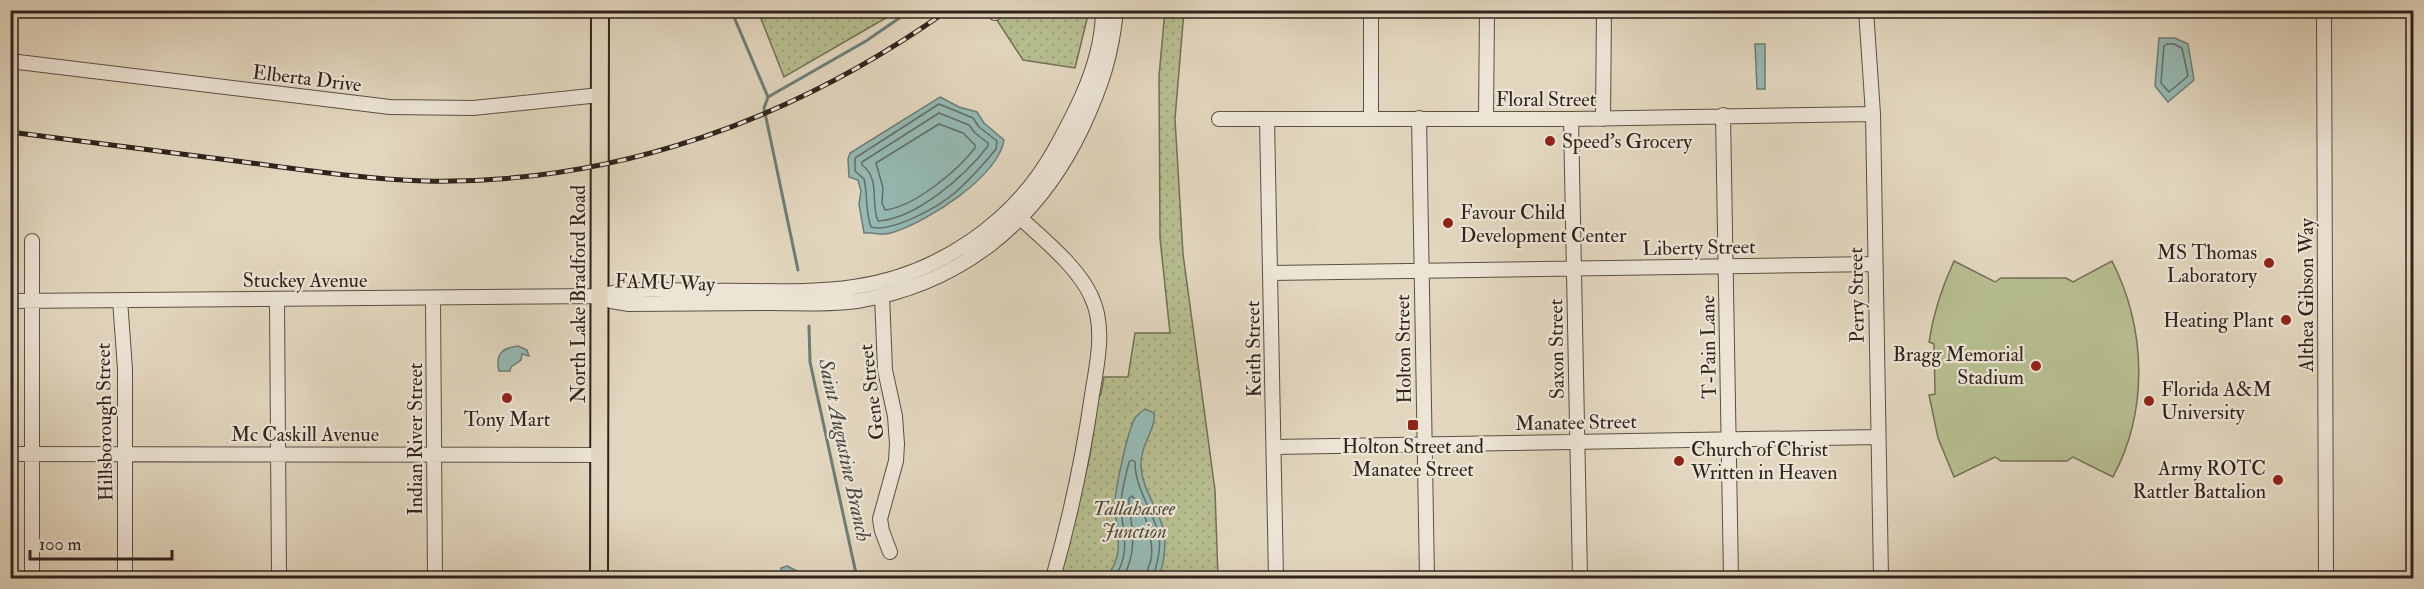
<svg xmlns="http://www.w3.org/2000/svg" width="2424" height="589" viewBox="0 0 2424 589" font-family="'IM FELL Double Pica',serif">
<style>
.grass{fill:url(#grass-dots);stroke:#727056;stroke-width:1.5}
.garden{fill:#b6bd8f;stroke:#727056;stroke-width:1.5}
.water{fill:#95b9b3;stroke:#6c7d77;stroke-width:1.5}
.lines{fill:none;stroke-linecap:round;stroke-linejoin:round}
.shore{stroke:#626e68;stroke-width:1.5}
.stream{stroke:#6c7d77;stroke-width:3}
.minor-casing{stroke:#5c5044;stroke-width:16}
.major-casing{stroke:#2f231c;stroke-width:20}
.minor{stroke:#ece4d5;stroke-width:14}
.major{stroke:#e2d6be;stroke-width:16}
.rail-casing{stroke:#2f231c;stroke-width:5}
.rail{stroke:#ece4d5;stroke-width:3;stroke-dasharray:9;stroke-linecap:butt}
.poi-dot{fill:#8f2418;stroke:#ece4d5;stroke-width:2}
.labels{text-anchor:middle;stroke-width:4.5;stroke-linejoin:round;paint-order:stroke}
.street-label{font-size:20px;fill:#2f231c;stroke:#ece4d5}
.poi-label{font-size:20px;fill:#2f231c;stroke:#ece4d5;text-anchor:start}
.park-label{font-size:20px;font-style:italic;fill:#514a39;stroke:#ece4d5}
.water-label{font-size:21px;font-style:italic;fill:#484842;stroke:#ece4d5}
</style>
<defs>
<pattern id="grass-dots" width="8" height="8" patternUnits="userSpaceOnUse" patternTransform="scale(1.5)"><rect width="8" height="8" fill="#b6bd8f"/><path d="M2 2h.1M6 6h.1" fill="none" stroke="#9da27b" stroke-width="1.8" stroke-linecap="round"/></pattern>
</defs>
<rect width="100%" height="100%" fill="#e2d6be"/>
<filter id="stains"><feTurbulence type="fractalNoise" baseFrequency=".00333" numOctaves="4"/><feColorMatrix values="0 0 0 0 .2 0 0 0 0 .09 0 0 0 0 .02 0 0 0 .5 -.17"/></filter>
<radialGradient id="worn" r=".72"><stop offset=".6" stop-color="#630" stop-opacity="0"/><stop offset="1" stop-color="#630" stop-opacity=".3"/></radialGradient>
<path class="grass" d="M758 11H898L784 77Z
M991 11H1089L1075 68 1023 60Z
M1165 11H1184L1175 119 1183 254 1215 490 1218 578H1060L1090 455 1097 399 1101 394 1104 377H1128L1135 333H1170L1160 238 1159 76Z"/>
<path class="garden" d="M1954 261 1995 282 2001 278H2066L2073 282 2112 261C2146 328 2149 410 2113 477L2073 457 2067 461H2001L1995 457 1954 477 1938 438 1929 395 1935 394 1934 344 1929 342C1933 314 1942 287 1954 261Z
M2016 572H2086V578H2016Z
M1988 574V578H1919V575Z"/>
<path class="water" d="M2159 38H2175L2188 44 2194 80 2168 102 2155 86Z
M1755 44H1765V89H1757Z
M940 97 959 107 977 112 984 123 1004 140C998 177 926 223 891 233 881 236 874 232 864 233L859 204 861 191 858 180 849 177 848 159 850 153Z
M518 346 527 350 529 356 522 354 521 360 511 367 510 371H499C495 354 502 348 518 346Z
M1145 409 1154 413C1157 428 1140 444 1141 466 1142 486 1153 501 1160 519 1168 539 1165 558 1159 578H1106C1127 551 1115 533 1115 503 1115 490 1128 429 1135 418 1138 414 1142 411 1145 409Z
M787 566 811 578H780L781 568Z"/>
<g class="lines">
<path class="shore" d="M2167 44H2174L2182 48 2188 76 2169 92 2161 83 2164 46Z
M939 104 973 118 979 127 997 141 996 149C984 164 971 178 957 191 940 206 893 233 871 227 865 210 868 196 864 179L855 171V158Z
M939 113 969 125 975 133 988 143V146C966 175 916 219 878 221 870 203 881 179 862 165V162Z
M939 124 963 133 975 145V148C957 171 914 207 885 210L882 203 883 188 876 163Z
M1114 578C1132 552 1122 533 1121 505 1121 490 1126 476 1129 462L1132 460 1135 462C1135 491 1154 510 1159 537 1162 552 1155 565 1154 578
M1123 578C1137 551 1133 533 1129 504V498L1132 496C1146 509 1154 541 1151 560 1149 566 1146 572 1146 578"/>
<path class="stream" d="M731 10 768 97
M798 270 764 108 768 97 866 41 911 10
M809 326 810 362 857 578"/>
<defs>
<path id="minor" d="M1371 10V119
M1866 10 1873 114 1881 578
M2324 10 2326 578
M995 13 998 10
M10 61 390 107 473 108 600 95
M1723 115 1731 578
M1419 118 1427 578
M1486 118 1487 10
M1219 119H1571L1873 114
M1571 119 1580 578
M1603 119 1604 10
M1267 120 1276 578
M1014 212C1039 236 1077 265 1091 296 1106 327 1097 363 1092 395 1083 458 1070 518 1053 578
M32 241V578
M1271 273 1875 264
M882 295 885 370 895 416 897 444 896 461 880 519 882 531 890 552
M600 296 611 301 629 304C676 304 723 303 771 303 799 303 829 305 857 301 961 284 1037 222 1082 128 1101 87 1112 55 1116 10
M433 298 435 578
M120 300 125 369V578
M277 300 279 578
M10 301 600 296C634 286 673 291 709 291 757 290 807 294 854 287 937 275 1013 224 1054 151 1078 108 1103 60 1103 10
M1274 447 1878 437
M10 454 599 455"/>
<path id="major" d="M599 578 600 10"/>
</defs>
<use href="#minor" class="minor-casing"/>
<use href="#major" class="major-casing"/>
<use href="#minor" class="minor"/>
<use href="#major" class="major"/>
<defs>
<path id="rail" d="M10 132C88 142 166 152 244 162 304 170 364 179 425 181 615 185 795 119 948 10"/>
</defs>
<use href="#rail" class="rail-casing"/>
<use href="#rail" class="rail"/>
</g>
<g class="poi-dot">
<circle cx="1550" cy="141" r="6"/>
<circle cx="1448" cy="223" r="6"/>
<circle cx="2269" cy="263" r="6"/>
<circle cx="2286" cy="320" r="6"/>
<circle cx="2036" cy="366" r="6"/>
<circle cx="507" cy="398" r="6"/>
<circle cx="2149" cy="401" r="6"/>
<rect x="1407" y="419" width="12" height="12" rx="3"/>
<circle cx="1679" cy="461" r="6"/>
<circle cx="2278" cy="480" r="6"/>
</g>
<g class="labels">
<g class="street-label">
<text transform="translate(307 78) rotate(7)" y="7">Elberta Drive</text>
<text x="1546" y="106">Floral Street</text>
<text transform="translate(1699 247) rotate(-1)" y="7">Liberty Street</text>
<text x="305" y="287">Stuckey Avenue</text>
<text transform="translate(665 282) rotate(2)" y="7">FAMU Way</text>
<text transform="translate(578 294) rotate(-90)" y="7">North Lake Bradford Road</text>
<text transform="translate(1856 295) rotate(-91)" y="7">Perry Street</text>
<text transform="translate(2306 295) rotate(-90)" y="7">Althea Gibson Way</text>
<text transform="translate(1708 347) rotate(-91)" y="7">T-Pain Lane</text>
<text transform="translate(1253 349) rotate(-91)" y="7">Keith Street</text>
<text transform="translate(1403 349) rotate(-91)" y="7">Holton Street</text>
<text transform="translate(1556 349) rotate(-91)" y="7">Saxon Street</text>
<text transform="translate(871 392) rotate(-97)" y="7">Gene Street</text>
<text transform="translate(104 422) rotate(-91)" y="7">Hillsborough Street</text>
<text transform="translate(1576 422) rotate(-1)" y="7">Manatee Street</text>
<text x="305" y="441">Mc Caskill Avenue</text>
<text transform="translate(415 439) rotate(-90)" y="7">Indian River Street</text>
</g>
<g class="poi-label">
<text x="1562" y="148">Speed's Grocery</text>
<text x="1460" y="219">Favour Child<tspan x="1460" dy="23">Development Center</tspan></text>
<text x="2257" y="259" text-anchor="end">MS Thomas<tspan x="2257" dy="23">Laboratory</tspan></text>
<text x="2274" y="327" text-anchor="end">Heating Plant</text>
<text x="2024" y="361" text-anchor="end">Bragg Memorial<tspan x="2024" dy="23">Stadium</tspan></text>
<text x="2161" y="396">Florida A&amp;M<tspan x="2161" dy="23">University</tspan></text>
<text x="507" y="426" text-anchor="middle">Tony Mart</text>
<text x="1413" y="453" text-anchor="middle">Holton Street and<tspan x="1413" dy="23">Manatee Street</tspan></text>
<text x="1691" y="456">Church of Christ<tspan x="1691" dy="23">Written in Heaven</tspan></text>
<text x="2266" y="475" text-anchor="end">Army ROTC<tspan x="2266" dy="23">Rattler Battalion</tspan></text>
</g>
<g class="park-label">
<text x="1134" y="515">Tallahassee<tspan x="1134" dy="23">Junction</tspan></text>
</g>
<g class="water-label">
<text transform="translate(845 450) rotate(78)" y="7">Saint Augustine Branch</text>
</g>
</g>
<rect width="2424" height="589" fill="none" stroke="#e2d6be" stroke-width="36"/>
<rect x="12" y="12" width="2400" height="565" fill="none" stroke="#2f231c" stroke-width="3"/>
<rect x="18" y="18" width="2388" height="553" fill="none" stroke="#2f231c" stroke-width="1.5"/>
<path d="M30 550v9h142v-9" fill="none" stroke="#2f231c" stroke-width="3"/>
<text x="39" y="550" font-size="18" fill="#2f231c" stroke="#ece4d5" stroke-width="4.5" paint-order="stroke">100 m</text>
<rect width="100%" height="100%" filter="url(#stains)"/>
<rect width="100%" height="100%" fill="url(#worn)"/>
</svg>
